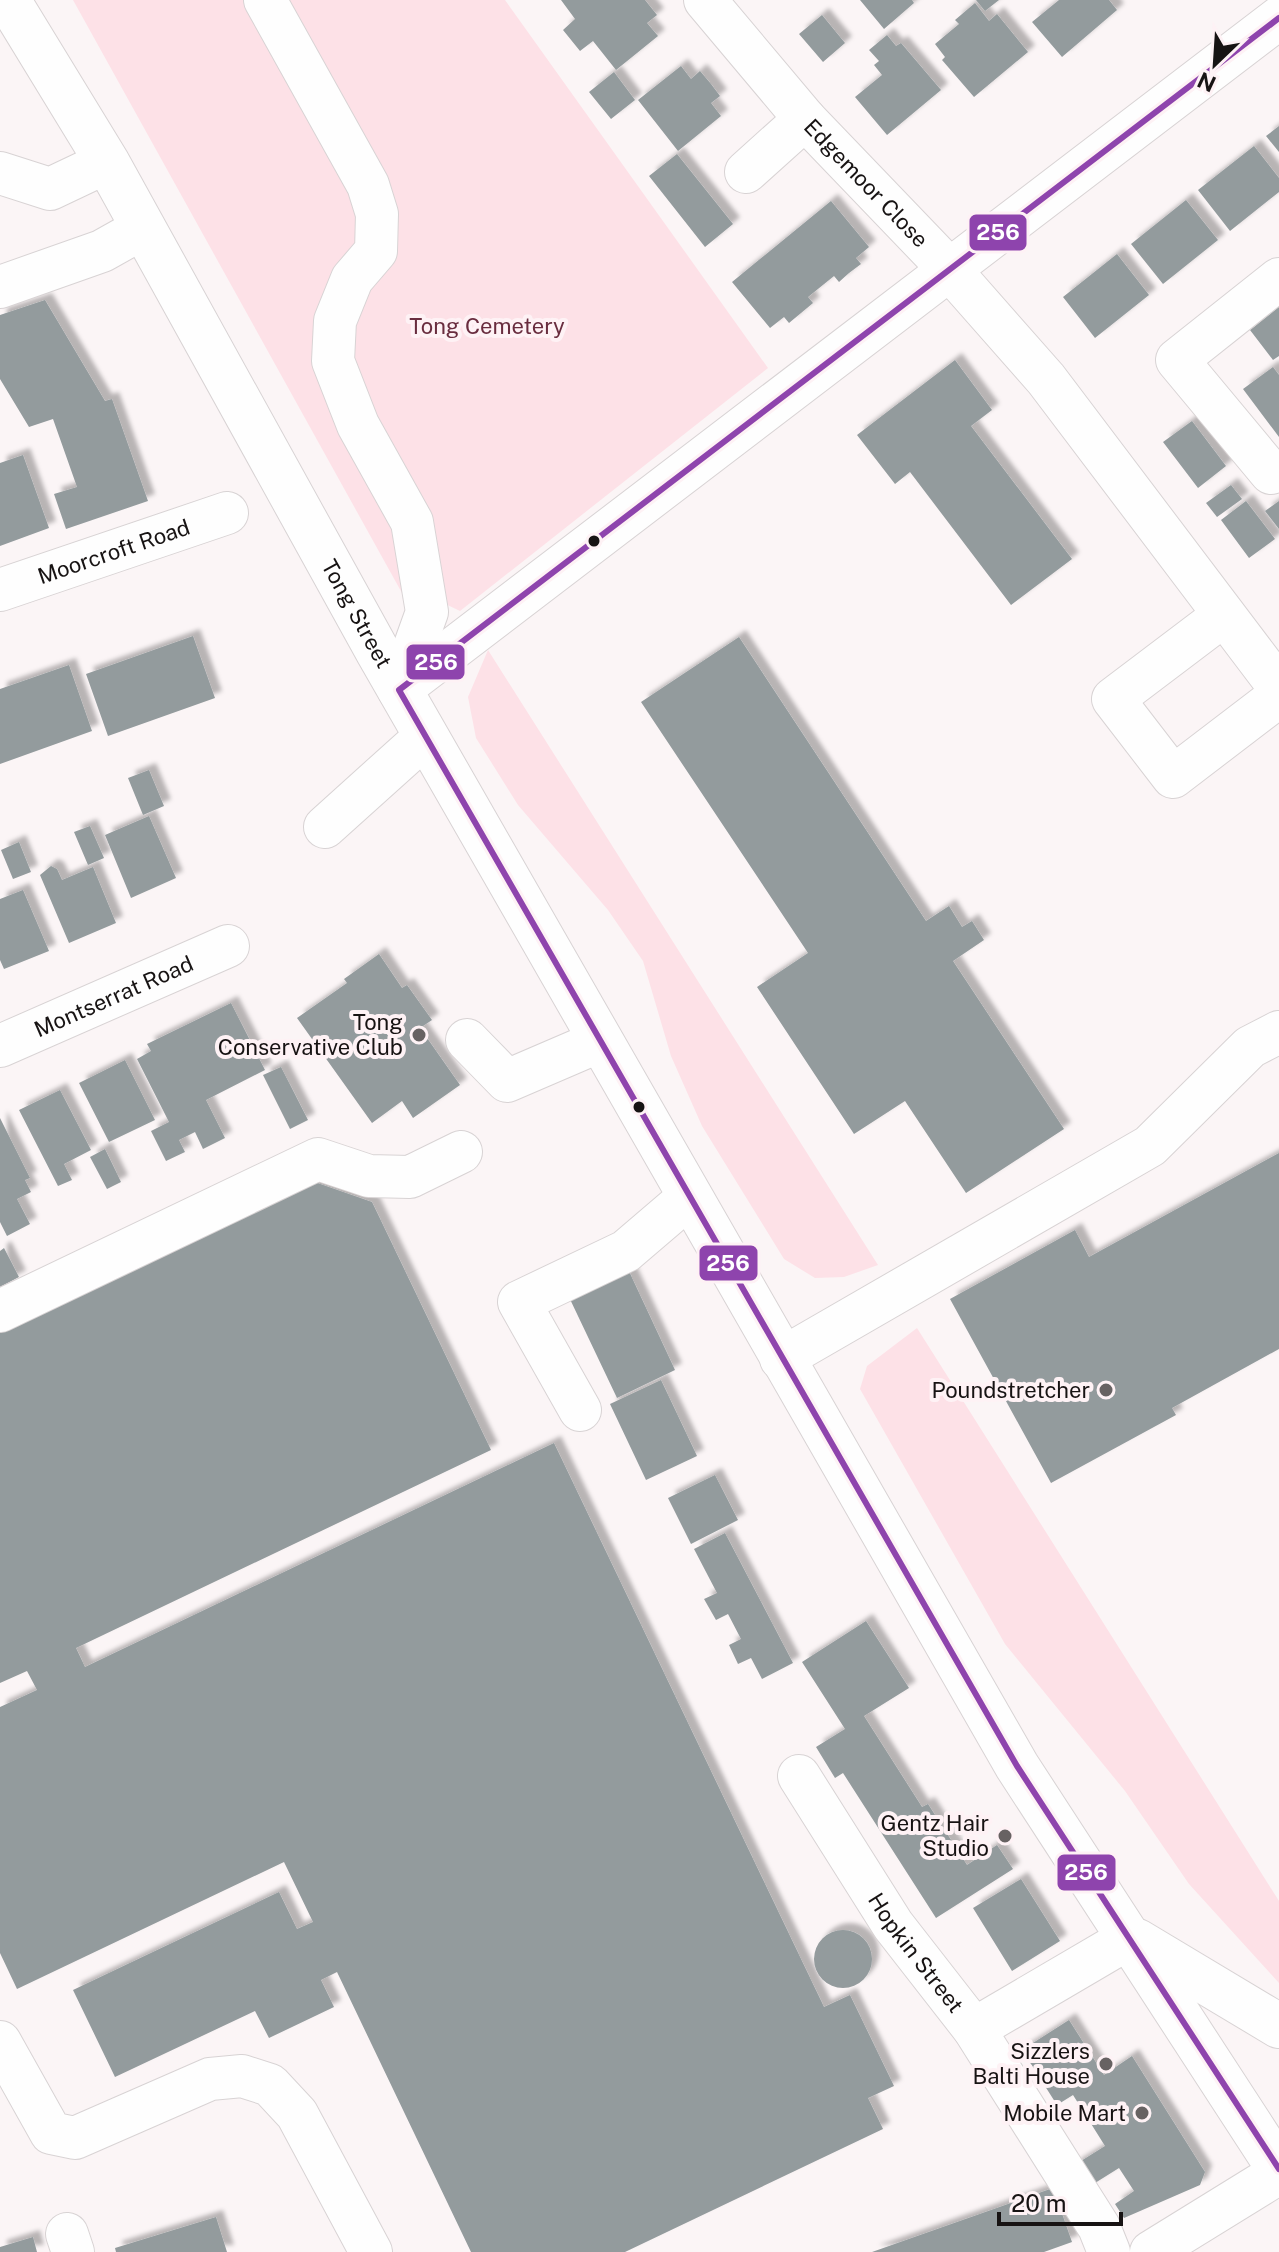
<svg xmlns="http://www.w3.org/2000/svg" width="1279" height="2252" viewBox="0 0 1279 2252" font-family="'Public Sans',sans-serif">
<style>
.green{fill:#fde1e7}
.building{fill:#939b9d;filter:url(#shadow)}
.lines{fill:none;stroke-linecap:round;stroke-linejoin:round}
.minor-casing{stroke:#d8d3d4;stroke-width:44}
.highway-casing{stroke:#d8d3d4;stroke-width:46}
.minor{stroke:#fefefe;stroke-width:42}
.highway{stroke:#fefefe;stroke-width:44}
.bus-1-casing{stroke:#fef2f5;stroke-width:12}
.bus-1{stroke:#8e44ad;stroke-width:6}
.bus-dot{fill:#171313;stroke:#fef2f5;stroke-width:3}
.poi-dot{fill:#676262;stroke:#fef2f5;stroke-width:3}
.labels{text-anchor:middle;stroke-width:8;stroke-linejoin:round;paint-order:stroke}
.street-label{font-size:22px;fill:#171313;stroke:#fef2f5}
.park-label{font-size:22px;fill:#692d3f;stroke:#fef2f5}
.poi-label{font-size:22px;fill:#171313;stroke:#fef2f5;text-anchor:end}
.line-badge{stroke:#fef2f5;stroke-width:3}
.badge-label{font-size:22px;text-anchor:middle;font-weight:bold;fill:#fff}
</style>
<defs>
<filter id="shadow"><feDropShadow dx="7" dy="-7" stdDeviation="2" flood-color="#0004"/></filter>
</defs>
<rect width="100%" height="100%" fill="#fbf5f6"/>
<path class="green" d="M73 0H505L768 368 460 611 433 598 407 602Z
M488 650 878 1265 844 1277 815 1278 784 1259 702 1126 671 1056 643 961 608 910 518 805 476 738 468 697Z
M917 1328 1279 1901V1983L1189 1884 1125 1791 1005 1644 860 1389 867 1366Z"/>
<path class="building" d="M561 0H645L657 15 647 23 658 36 616 70 593 41 580 51 563 30 575 19Z
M860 0H912L914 3 884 29Z
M976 0H999L985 11Z
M1059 0H1109L1117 10 1062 57 1032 22Z
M975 3 989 21 997 14 1028 52 974 97 942 60 945 57 935 44 959 24 955 20Z
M822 15 845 43 823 62 799 34Z
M887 35 896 46 901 43 941 90 887 135 855 97 882 75 874 65 879 61 869 50Z
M681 66 691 79 700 71 711 84 720 96 711 103 721 116 678 151 638 100Z
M614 72 635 100 611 119 589 92Z
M1279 126V152L1266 136Z
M1254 146 1279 178V192L1230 231 1198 190Z
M677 154 733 224 705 247 649 176Z
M1186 200 1218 240 1163 284 1131 244Z
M831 201 869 247 856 258 861 264 849 273 839 282 834 276 808 297 813 303 789 323 784 317 770 328 732 282Z
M1117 254 1149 295 1095 338 1063 297Z
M45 300 105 401 112 399 148 501 66 529 54 494 77 487 53 419 29 427 0 379V315Z
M1279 307V356L1273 360 1250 330Z
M955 360 992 410 971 426 1072 559 1011 605 910 472 895 484 857 435Z
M1273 367 1279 375V437L1243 389Z
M1192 421 1226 466 1198 488 1163 442Z
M23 455 49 528 0 546V463Z
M1231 485 1242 499 1217 517 1206 503Z
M1246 501 1275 539 1249 558 1221 520Z
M1279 501V529L1265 511Z
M193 636 215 698 108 736 86 674Z
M739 637 926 921 949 906 962 927 972 921 984 940 953 961 1064 1129 966 1193 905 1101 854 1134 757 987 808 953 641 702Z
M69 665 92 731 0 764V689Z
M149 770 164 806 143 815 128 778Z
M149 816 176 878 131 898 105 835Z
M90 826 104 858 88 865 74 832Z
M19 842 31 872 13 879 1 850Z
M51 866 57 869 62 880 93 867 116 923 69 943 40 875Z
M23 890 49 951 4 969 0 960V899Z
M379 954 402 988 407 985 432 1020 420 1028 460 1085 413 1118 402 1101 372 1123 297 1018 347 983 344 979Z
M231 1003 265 1070 206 1100 225 1138 203 1149 195 1132 179 1140 185 1152 166 1161 151 1131 169 1122 137 1059 151 1051 147 1044Z
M125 1060 155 1120 109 1142 79 1083Z
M281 1067 308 1120 290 1129 263 1075Z
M60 1090 91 1150 64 1164 72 1180 58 1186 19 1110Z
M0 1118 30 1178 25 1180 31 1192 17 1199 30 1224 7 1236 0 1222Z
M105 1149 121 1182 107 1189 90 1157Z
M1279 1153V1349L1172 1408 1176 1415 1051 1483 950 1299 1075 1230 1089 1257Z
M303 1178 372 1202 491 1450 76 1648 85 1667 554 1443 824 2007 850 1995 894 2086 868 2098 883 2129 625 2252H471L337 1972 321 1980 334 2007 269 2038 255 2011 115 2077 73 1990 279 1892 297 1929 313 1922 284 1862 17 1989 0 1953V1707L37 1690 27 1671 0 1683V1322Z
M4 1248 19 1277 0 1287V1251Z
M627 1267 675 1370 617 1398 568 1295Z
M661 1380 697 1456 646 1480 610 1404Z
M715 1475 738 1520 691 1544 668 1498Z
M725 1533 793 1663 762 1679 751 1658 738 1664 729 1645 741 1639 728 1614 716 1620 704 1599 717 1593 694 1549Z
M866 1621 909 1688 864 1716 922 1807 928 1804 967 1865 997 1845 1013 1869 936 1918 843 1773 835 1778 816 1747 845 1729 802 1662Z
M1021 1879 1060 1941 1012 1971 973 1908Z
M814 1959a29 29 0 1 1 58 0a29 29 0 1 1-58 0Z
M1069 2020 1104 2075 1132 2056 1205 2172 1200 2185 1124 2218 1115 2204 1134 2191 1119 2168 1087 2188 1073 2166 1105 2146 1073 2095 1057 2105 1022 2050Z
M1053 2188 1072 2242 1044 2252H872Z
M216 2217 227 2252H116L115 2248Z
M33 2237 37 2252H0V2247Z"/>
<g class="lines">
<defs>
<g id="minor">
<path d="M265 0 368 185 377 214 376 251 352 279 335 321 333 361 358 425 412 522 427 612 399 690"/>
<path d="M705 0 805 119"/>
<path id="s1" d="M746 172 805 119 950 270 1046 379 1279 687"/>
<path d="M0 173 50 189 107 162"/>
<path d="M0 287 102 251 143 228"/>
<path d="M1271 473 1177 360 1279 279"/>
<path id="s2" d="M0 590 227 513"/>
<path d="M1224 615 1113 699 1173 777 1279 696"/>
<path d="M399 690 1279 18"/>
<path d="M325 827 426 736"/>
<path d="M467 1040 507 1081 600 1041"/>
<path id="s3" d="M0 1046 228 946"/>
<path d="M0 1311 318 1159 369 1176 410 1177 461 1152"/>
<path d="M781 1359 1150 1146 1250 1047 1279 1032"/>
<path d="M580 1410 519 1302 626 1251 688 1198"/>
<path id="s4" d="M799 1776 893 1925 974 2029 1099 2227 1109 2252"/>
<path d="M974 2029 1131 1937"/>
<path d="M0 2042 51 2133 75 2138 210 2079 242 2076 270 2085 297 2114 371 2252"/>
<path d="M67 2234 73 2252"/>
<path d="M1151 2252 1279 2173"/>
</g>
<g id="highway">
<path id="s5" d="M8 0 107 162 378 652 1017 1766 1279 2169"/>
<path d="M1137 1941 1279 2026"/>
</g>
</defs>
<use href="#minor" class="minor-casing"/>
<use href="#highway" class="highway-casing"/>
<use href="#minor" class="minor"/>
<use href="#highway" class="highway"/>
<defs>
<path id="bus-1" d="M1279 18 399 690 1017 1766 1279 2169"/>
</defs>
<use href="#bus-1" class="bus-1-casing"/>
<use href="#bus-1" class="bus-1"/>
</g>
<g class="bus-dot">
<circle cx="594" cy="541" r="7"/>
<circle cx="639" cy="1107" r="7"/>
</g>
<g class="poi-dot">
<circle cx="419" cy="1035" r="8"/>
<circle cx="1106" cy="1390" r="8"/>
<circle cx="1005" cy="1836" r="8"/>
<circle cx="1106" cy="2064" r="8"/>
<circle cx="1142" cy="2113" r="8"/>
</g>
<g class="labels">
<g class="street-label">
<text dy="8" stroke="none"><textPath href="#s1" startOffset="168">Edgemoor Close</textPath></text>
<text dy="8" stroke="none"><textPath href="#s2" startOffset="120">Moorcroft Road</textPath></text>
<text dy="8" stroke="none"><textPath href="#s5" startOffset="706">Tong Street</textPath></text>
<text dy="8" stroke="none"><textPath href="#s3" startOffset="124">Montserrat Road</textPath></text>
<text dy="8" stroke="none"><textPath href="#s4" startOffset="212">Hopkin Street</textPath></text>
</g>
<g class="park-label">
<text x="487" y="334">Tong Cemetery</text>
</g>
<g class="poi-label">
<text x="403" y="1030">Tong<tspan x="403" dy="25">Conservative Club</tspan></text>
<text x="1090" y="1398">Poundstretcher</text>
<text x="989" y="1831">Gentz Hair<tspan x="989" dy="25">Studio</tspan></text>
<text x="1090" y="2059">Sizzlers<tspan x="1090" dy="25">Balti House</tspan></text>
<text x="1126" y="2121">Mobile Mart</text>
</g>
</g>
<g class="line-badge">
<rect x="968" y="213" width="60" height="39" rx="8" fill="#8e44ad"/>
<rect x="405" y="643" width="61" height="38" rx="8" fill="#8e44ad"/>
<rect x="698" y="1244" width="61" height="38" rx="8" fill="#8e44ad"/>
<rect x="1056" y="1853" width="61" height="39" rx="8" fill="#8e44ad"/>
</g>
<g class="badge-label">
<text x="998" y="240">256</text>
<text x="436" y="670">256</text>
<text x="728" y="1271">256</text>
<text x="1086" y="1880">256</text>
</g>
<g transform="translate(1215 64) rotate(205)" stroke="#fef2f5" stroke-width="6" paint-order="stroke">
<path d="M0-6L14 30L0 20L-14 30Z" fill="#171313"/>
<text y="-12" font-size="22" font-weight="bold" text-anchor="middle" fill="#171313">N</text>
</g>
<path d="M999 2212v12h122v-12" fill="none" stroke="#171313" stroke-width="4"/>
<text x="1011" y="2212" font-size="24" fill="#171313" stroke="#fef2f5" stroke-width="6" paint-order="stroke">20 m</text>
</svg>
